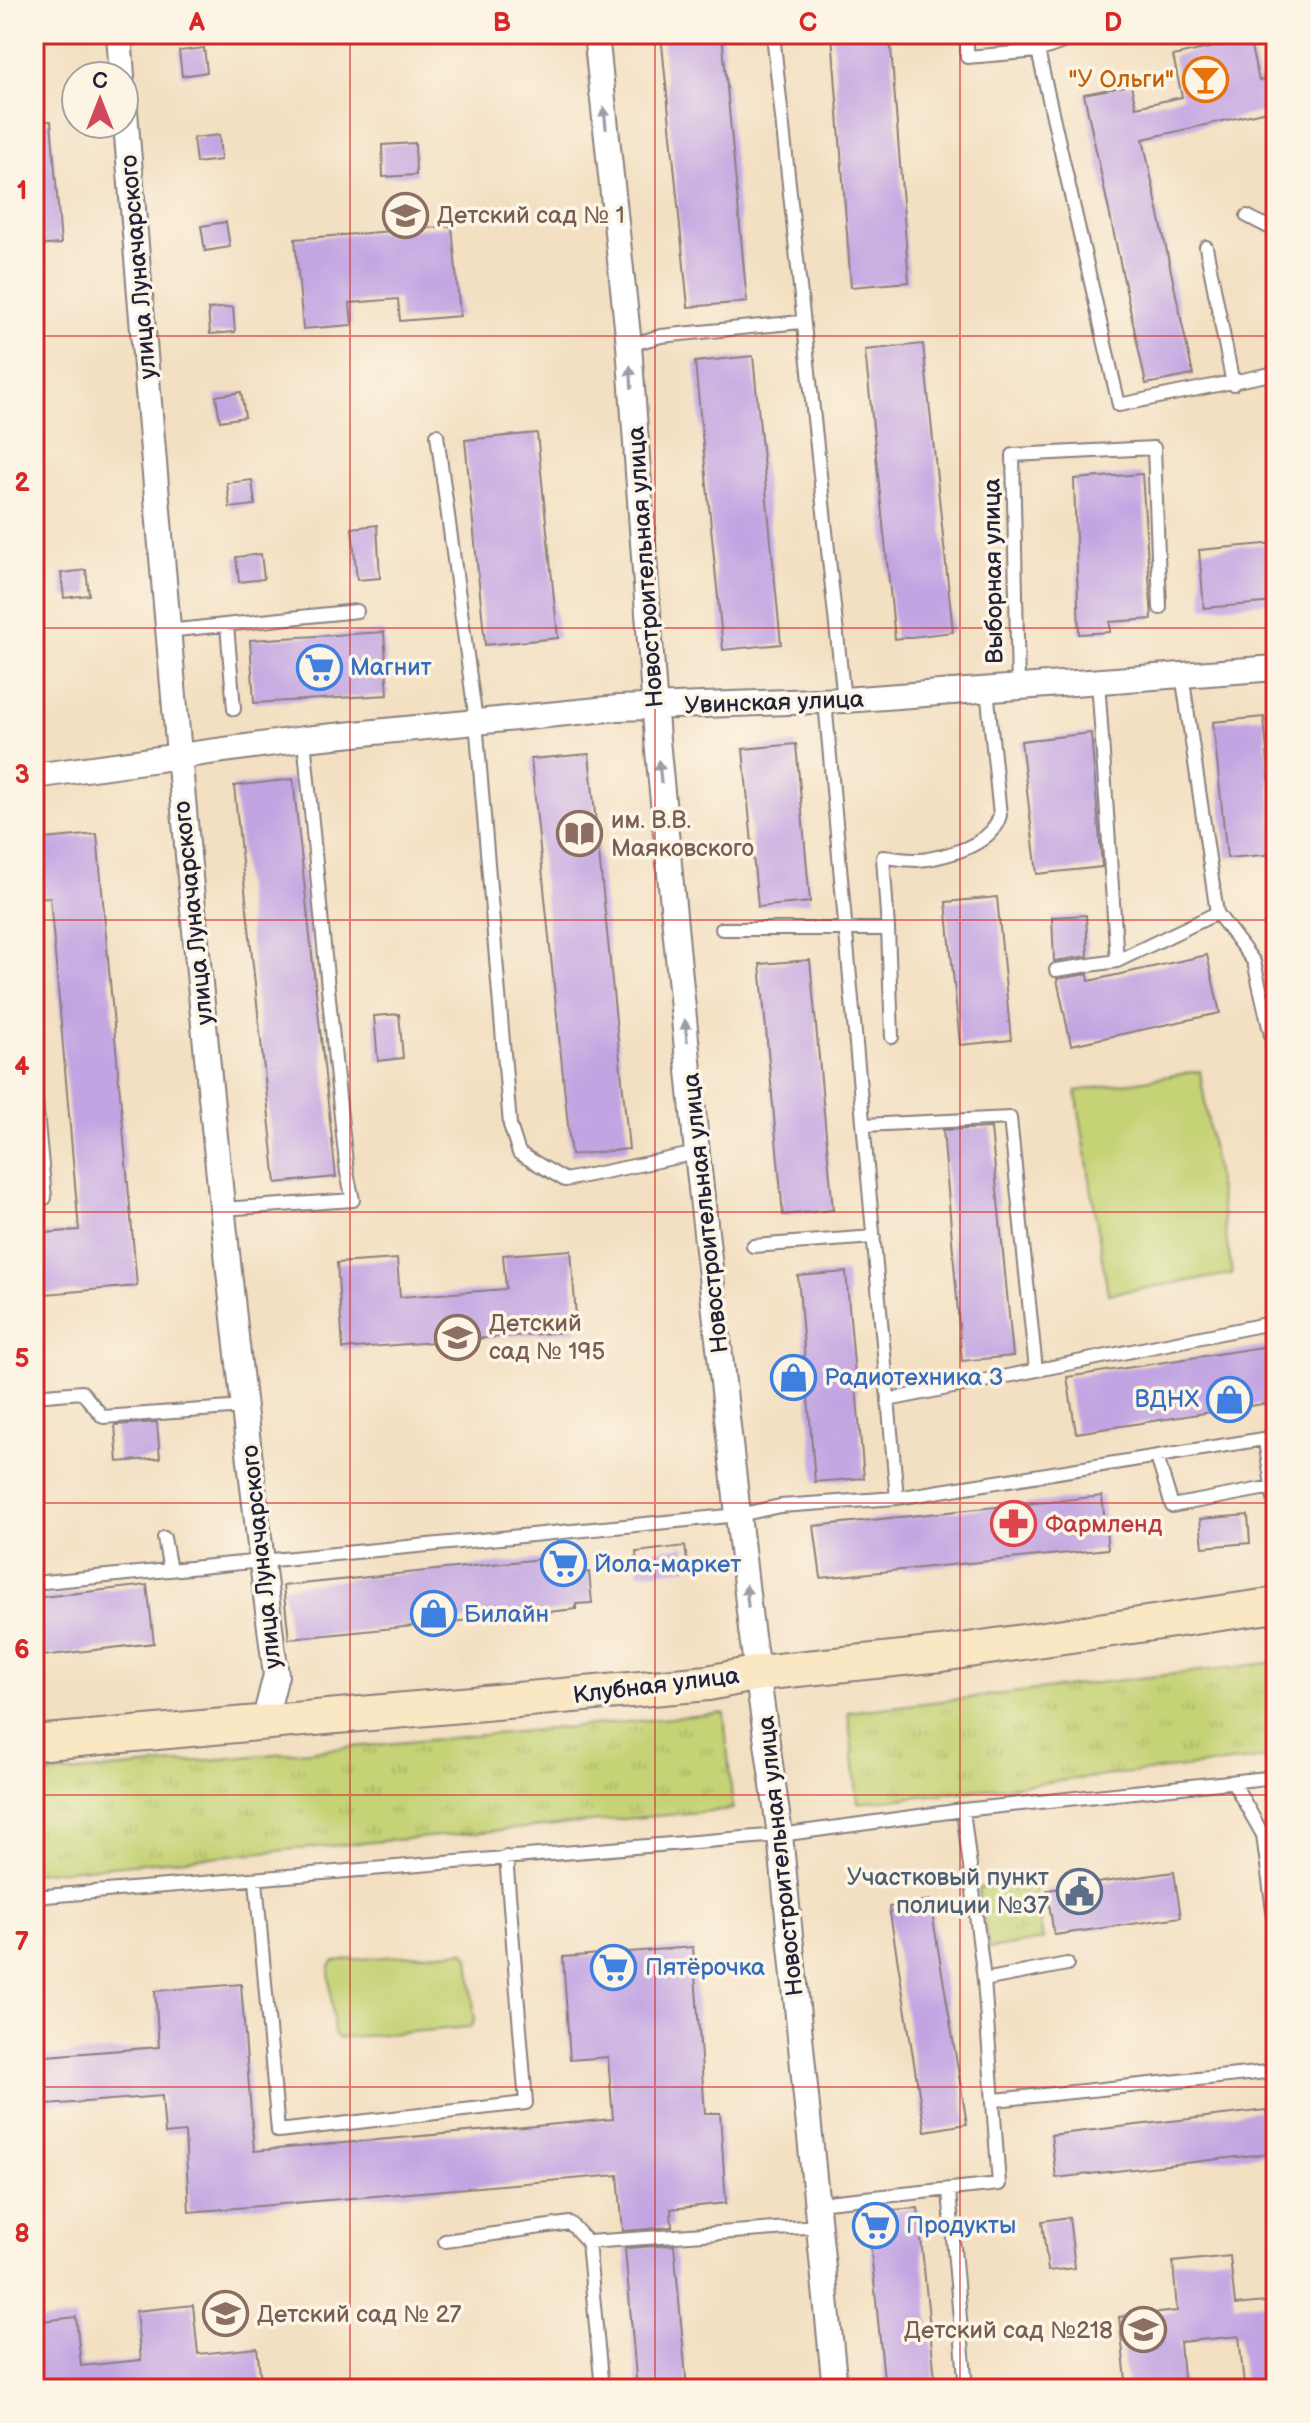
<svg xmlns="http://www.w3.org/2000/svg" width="1310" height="2423" viewBox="0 0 1310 2423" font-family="'Balsamiq Sans',sans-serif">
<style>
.grass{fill:url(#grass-tufts);stroke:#747a58;stroke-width:2}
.garden{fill:#c5d274;stroke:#747a58;stroke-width:2}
.building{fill:#c2a4e2}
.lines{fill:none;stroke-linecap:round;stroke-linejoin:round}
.lane-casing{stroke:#8a807e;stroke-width:16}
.street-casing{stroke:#8a807e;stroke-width:28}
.secondary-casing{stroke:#8a807e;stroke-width:38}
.lane{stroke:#fff;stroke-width:12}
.street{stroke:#fff;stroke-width:24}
.secondary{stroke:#fae7c3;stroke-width:34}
.oneway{fill:#9c9ca7}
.grid{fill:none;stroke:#d62828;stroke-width:2;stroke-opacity:0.55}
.labels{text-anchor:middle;stroke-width:7;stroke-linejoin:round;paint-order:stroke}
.food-label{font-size:24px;fill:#c56008;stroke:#fcf5e5;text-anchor:end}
.education-label{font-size:24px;fill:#785e54;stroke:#fcf5e5;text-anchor:start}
.street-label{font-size:24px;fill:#22223b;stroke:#fcf5e5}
.shop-label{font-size:24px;fill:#366cbe;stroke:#fcf5e5;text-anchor:start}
.health-label{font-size:24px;fill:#be3a42;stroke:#fcf5e5;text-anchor:start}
.service-label{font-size:24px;fill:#4e5e75;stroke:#fcf5e5;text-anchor:end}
.neatline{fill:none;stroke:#d62828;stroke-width:3}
.grid-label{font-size:26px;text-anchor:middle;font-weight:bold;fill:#d62828}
</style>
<defs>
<pattern id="grass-tufts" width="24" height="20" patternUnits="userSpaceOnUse" patternTransform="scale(2)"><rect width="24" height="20" fill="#c5d274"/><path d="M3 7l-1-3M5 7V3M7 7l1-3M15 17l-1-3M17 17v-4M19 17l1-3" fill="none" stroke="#a9b465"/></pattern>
</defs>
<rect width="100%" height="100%" fill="#fcf5e5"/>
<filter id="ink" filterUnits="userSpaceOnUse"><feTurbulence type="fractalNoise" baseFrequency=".0125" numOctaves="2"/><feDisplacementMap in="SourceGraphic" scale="16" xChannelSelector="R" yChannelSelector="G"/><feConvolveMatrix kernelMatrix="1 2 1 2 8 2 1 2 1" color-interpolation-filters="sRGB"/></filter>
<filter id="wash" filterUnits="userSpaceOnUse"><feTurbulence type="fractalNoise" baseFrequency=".006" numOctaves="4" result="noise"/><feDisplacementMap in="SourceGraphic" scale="32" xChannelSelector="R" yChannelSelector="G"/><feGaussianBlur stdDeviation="1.8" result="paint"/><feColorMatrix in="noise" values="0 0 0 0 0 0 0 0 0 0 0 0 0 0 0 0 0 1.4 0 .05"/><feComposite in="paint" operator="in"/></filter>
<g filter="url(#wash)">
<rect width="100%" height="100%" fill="#f3dfc1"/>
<path class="grass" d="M1276 1662V1757L858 1803 848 1712Z
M724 1713 733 1809 34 1873V1776Z
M1033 1879 1043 1940 989 1949 978 1888Z"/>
<path class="garden" d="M1200 1071 1232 1274 1108 1294 1076 1091Z
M464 1951 469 1957 475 2021 470 2027 339 2038 334 2034 329 1969 333 1961Z"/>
<g id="blocks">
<path class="building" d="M661 34H722L747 302 688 307Z
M832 34H890L909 282 851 287Z
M1249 39 1259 81 1276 77V109L1143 139 1193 375 1146 384 1084 94 1131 85 1136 107 1182 97 1173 56Z
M204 48 207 72 182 76 179 51Z
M51 121 61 244 34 246V122Z
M219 135 221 160 196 163 193 138Z
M415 143 416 175 383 177 382 145Z
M226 222 230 247 205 251 201 226Z
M452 226 460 316 400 321 398 299 350 303 352 325 303 329 295 239Z
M233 307 235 332 210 334 208 309Z
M923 344 953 632 895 639 865 350Z
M753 356 781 644 723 650 695 362Z
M241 392 245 417 220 421 216 396Z
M537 433 558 638 485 645 465 440Z
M1142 474 1152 619 1110 622V632L1079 634 1074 479Z
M252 480 255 505 230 508 227 483Z
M377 525 380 578 357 580 352 528Z
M1276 543V602L1204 608 1199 550Z
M261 554 264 579 239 582 236 557Z
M86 570 89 595 64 598 61 573Z
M384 632 388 695 254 703 250 640Z
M1264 717 1276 854 1227 858 1213 722Z
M1091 733 1102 867 1037 874 1021 741Z
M796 744 810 902 758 907 743 749Z
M589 754 629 1149 571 1155 531 759Z
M293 779 336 1177 276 1183 234 786Z
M97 834 137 1286 34 1295V1234L79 1230 50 897 34 898V840Z
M997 897 1011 1040 960 1045 946 902Z
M1086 915 1088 956 1054 961 1052 917Z
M1207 955 1220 1013 1071 1045 1057 979 1088 974 1089 981Z
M810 960 833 1210 783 1215 760 964Z
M399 1014 403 1058 378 1061 374 1016Z
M991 1128 1013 1356 962 1361 943 1130Z
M571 1250 577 1331 343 1349 337 1263 397 1259 400 1297 506 1289 503 1255Z
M846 1272 864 1478 815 1482 798 1276Z
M1276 1345V1402L1076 1433 1067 1377Z
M157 1422 160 1458 118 1462 115 1425Z
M1102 1496 1108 1549 821 1578 814 1526Z
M1248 1515 1250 1543 1203 1547 1200 1519Z
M685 1546 688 1568 638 1574 636 1552Z
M570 1556 573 1574 589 1572 592 1603 576 1604V1609L289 1639 283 1586Z
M147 1585 154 1643 34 1657V1598Z
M1174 1872 1181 1917 1054 1935 1047 1890Z
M930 1900 967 2124 925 2131 889 1907Z
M693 1947 705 2113H720L726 2203 671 2209 672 2227 623 2231 618 2175 189 2212 185 2132 165 2134 162 2096 34 2106V2057L159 2047 155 1991 241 1984 254 2151 613 2119 608 2057 570 2060 563 1957Z
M1266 2110 1271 2153 1056 2178 1051 2135Z
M918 2208 936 2389H885L867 2212Z
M1069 2217 1075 2268 1048 2271 1042 2221Z
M674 2245 687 2389H637L625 2248Z
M1230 2256 1235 2305 1276 2301V2382L1244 2385 1239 2336 1180 2342 1184 2389H1127L1119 2317 1177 2311 1173 2262Z
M193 2305 198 2354 257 2348 262 2389H204V2385L168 2389H34V2322L76 2317 81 2366 141 2360 136 2311Z"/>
</g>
</g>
<g filter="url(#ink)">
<use href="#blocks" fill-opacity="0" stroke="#8a807e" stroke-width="2"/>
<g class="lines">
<defs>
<path id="lane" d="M773 34 844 700
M967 34V57L1038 51 1085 34
M1038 51 1119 405 1276 373
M1247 216 1276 231
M1206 247 1233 384
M629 345 661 336 801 322
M437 435 476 721 510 1125 519 1153 565 1180 697 1153
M227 625 234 709
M167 631 357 611
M1182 674 1217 913 1254 962 1276 1057
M1098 680 1117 961 1217 913
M1018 687 1013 455 1154 448 1160 608
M825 701 897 1498
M722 929H888L883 857C897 858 914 862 928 859 955 854 993 843 1000 815L987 689
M888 929 892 1037
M1056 970 1117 961
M34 1080 45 1198 34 1200
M864 1125 1010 1118 1036 1370
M222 1209 353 1200 347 1173 335 1060 304 739
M753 1246 874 1237
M34 1396 82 1392 103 1417 245 1407
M888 1400 1276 1322
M1265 1441 1276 1511
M1157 1457 1172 1506 1272 1487
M164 1538 170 1570
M34 1583 739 1515 780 1506 897 1498 1276 1437
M1233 1782 1263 1835 1276 1933
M256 1880 278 2131 526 2103 506 1857
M34 1897 780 1835 963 1810 1276 1777
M984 1980 1067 1964
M995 2100 1276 2071
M949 2191 966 2389
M817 2203 999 2184 984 1980 963 1810
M445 2241 570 2223 588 2242
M602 2389 588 2242 819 2226"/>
<path id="street" d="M119 34 122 76
M596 34 629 345 657 740 697 1153 751 1629 780 1835 835 2389
M124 99C167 625 209 1151 276 1675L264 1723
M34 776 304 739 618 708 844 700 1276 668"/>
<path id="secondary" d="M34 1743 708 1683 759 1673 941 1654 1276 1605"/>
</defs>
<use href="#lane" class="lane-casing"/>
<use href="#street" class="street-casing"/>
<use href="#secondary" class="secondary-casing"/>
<use href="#lane" class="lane"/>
<use href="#street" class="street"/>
<use href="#secondary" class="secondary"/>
</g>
<defs><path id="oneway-solid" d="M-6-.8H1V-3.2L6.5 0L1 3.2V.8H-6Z" transform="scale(2)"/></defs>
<g class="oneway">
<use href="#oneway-solid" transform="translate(605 118) rotate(-96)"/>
<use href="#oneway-solid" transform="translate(631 377) rotate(-94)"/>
<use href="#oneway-solid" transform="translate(660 772) rotate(-96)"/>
<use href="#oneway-solid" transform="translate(686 1031) rotate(-96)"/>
<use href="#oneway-solid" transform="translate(747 1596) rotate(-96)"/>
</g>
</g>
<path class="grid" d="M350 34V2389M655 34V2389M960 34V2389M34 336H1276M34 628H1276M34 920H1276M34 1212H1276M34 1503H1276M34 1795H1276M34 2087H1276"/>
<defs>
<symbol id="bar-ring" viewBox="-11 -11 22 22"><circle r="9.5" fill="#fcf5e5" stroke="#e8710a" stroke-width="1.5"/><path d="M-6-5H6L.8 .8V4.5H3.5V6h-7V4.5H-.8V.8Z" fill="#e8710a"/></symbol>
<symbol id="school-ring" viewBox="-11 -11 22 22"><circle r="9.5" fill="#fcf5e5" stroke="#8d6e63" stroke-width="1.5"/><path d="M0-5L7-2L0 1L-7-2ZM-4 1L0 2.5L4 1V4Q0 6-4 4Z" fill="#8d6e63"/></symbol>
<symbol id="supermarket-ring" viewBox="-11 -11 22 22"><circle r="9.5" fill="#fcf5e5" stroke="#3f7fe0" stroke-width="1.5"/><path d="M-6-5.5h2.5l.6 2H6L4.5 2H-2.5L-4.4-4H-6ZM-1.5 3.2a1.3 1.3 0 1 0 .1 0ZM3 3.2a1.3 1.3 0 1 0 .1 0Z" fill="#3f7fe0"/></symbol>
<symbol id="library-ring" viewBox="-11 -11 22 22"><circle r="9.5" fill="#fcf5e5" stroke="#8d6e63" stroke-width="1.5"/><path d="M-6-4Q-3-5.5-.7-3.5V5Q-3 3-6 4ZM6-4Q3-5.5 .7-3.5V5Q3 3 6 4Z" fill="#8d6e63"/></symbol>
<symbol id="shop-ring" viewBox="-11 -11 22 22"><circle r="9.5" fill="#fcf5e5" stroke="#3f7fe0" stroke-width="1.5"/><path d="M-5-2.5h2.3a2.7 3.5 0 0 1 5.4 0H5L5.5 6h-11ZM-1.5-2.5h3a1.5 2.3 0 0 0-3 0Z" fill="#3f7fe0"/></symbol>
<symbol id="pharmacy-ring" viewBox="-11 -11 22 22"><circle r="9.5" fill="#fcf5e5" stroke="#e0444e" stroke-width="1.5"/><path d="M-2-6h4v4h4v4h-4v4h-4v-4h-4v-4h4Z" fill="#e0444e"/></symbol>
<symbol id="civic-ring" viewBox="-11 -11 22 22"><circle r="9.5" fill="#fcf5e5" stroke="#5c6f8a" stroke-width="1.5"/><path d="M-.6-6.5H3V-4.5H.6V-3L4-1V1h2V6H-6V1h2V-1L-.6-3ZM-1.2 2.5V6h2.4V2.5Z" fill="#5c6f8a"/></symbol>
</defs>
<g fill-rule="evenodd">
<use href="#bar-ring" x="1180" y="54" width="51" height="51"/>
<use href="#school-ring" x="380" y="190" width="51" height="51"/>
<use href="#supermarket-ring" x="294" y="642" width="51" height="51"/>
<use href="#library-ring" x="554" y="808" width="51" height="51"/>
<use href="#school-ring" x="432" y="1312" width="51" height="51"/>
<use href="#shop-ring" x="768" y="1352" width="51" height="51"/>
<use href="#shop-ring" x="1204" y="1374" width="51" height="51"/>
<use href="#pharmacy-ring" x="988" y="1498" width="51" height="51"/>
<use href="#supermarket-ring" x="538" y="1538" width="51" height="51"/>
<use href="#shop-ring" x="408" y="1588" width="51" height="51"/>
<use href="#civic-ring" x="1054" y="1866" width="51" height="51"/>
<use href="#supermarket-ring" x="588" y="1942" width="51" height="51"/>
<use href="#supermarket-ring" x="850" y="2200" width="51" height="51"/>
<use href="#school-ring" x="200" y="2288" width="51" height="51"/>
<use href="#school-ring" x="1118" y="2304" width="51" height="51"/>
</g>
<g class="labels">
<g class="food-label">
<text x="1174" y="87">"У Ольги"</text>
</g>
<g class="education-label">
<text x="437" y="223">Детский сад № 1</text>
<text x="611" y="828">им. В.В.<tspan x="611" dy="28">Маяковского</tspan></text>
<text x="489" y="1331">Детский<tspan x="489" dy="28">сад № 195</tspan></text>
<text x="257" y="2322">Детский сад № 27</text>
<text x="1113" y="2338" text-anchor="end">Детский сад №218</text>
</g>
<g class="street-label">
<text transform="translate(138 267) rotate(-95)" y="8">улица Луначарского</text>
<text transform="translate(645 567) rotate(-94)" y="8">Новостроительная улица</text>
<text transform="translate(993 571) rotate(-91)" y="8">Выборная улица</text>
<text transform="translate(774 702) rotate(-2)" y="8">Увинская улица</text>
<text transform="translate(193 913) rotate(-96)" y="8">улица Луначарского</text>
<text transform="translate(705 1213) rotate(-96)" y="8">Новостроительная улица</text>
<text transform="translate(261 1557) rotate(-96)" y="8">улица Луначарского</text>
<text transform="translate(656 1685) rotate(-7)" y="8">Клубная улица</text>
<text transform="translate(780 1856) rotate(-96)" y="8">Новостроительная улица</text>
</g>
<g class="shop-label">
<text x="350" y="675">Магнит</text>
<text x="824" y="1385">Радиотехника 3</text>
<text x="1199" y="1407" text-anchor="end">ВДНХ</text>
<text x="594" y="1572">Йола-маркет</text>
<text x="464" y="1622">Билайн</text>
<text x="645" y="1975">Пятёрочка</text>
<text x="906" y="2233">Продукты</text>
</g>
<g class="health-label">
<text x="1045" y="1532">Фармленд</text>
</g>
<g class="service-label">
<text x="1049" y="1885">Участковый пункт<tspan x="1049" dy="28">полиции №37</tspan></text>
</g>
</g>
<rect width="1310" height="2423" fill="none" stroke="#fcf5e5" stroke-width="88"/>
<g transform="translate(100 100)"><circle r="38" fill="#fcf5e5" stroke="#a5a1a1" stroke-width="2"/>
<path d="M0-6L14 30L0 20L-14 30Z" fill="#d1495b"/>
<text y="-12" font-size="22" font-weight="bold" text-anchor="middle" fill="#22223b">С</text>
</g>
<rect x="44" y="44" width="1222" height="2335" class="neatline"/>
<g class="grid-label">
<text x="197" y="31">A</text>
<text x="502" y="31">B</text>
<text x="808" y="31">C</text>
<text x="1113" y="31">D</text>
<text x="22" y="199">1</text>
<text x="22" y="491">2</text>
<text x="22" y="783">3</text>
<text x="22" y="1075">4</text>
<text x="22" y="1367">5</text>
<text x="22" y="1658">6</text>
<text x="22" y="1950">7</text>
<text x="22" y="2242">8</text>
</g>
</svg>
